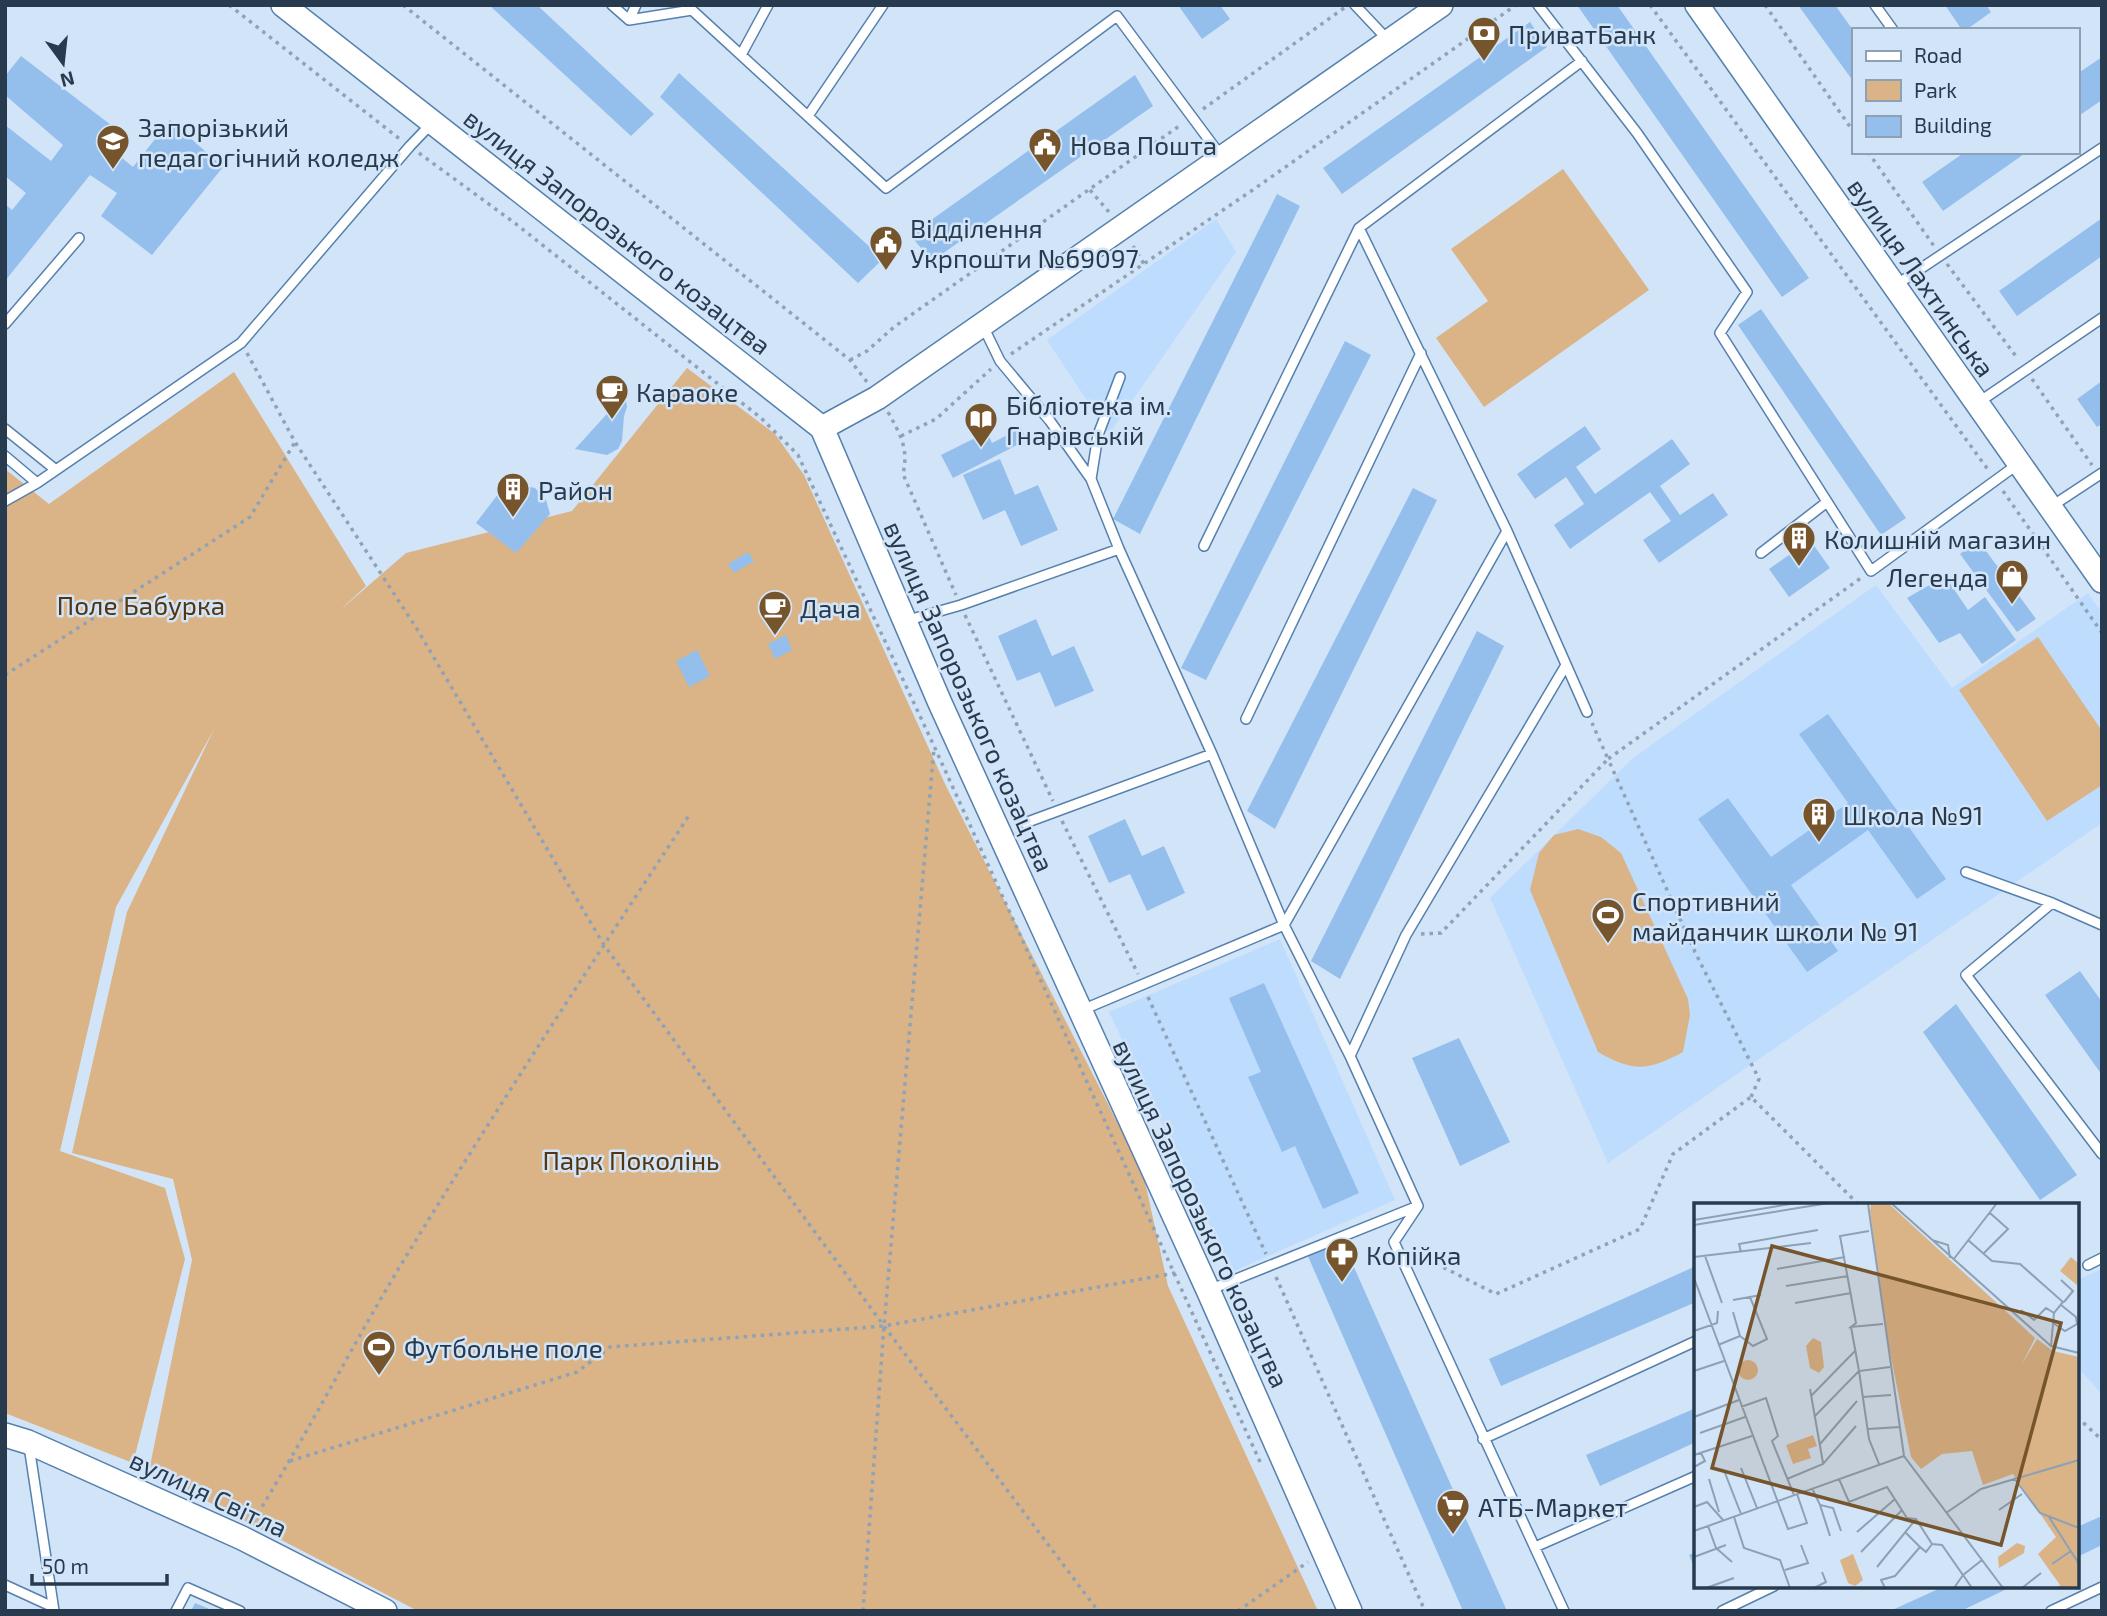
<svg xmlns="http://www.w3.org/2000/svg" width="2107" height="1616" viewBox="0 0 2107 1616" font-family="'Exo 2',sans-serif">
<rect width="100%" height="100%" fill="#d2e4f8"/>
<!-- built -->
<path fill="#bedcfd" d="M1216,219l20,33 -127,182 -62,-94z
M1876,585l76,103 136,-95 14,20v210l-494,340 -118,-265 143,-140z
M1280,939l115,261 -163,72 -123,-260z
M2102,1269v125l-25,-27v-87z"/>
<!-- green -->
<path fill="#dab386" d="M1563,169l86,121 -165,117 -48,-69 52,-37 -37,-52z
M687,368l88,66 29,41 142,311 197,387 25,113 150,325h-900l-269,-140 43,-211 -19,-81 -101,-26 55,-241 87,-183 -98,178 -56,244 105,37 20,71 -52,204 -128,-50v-944l44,35 185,-132 132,214 -28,26 68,-59 166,-42z
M2038,637l64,94v54l-55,36 -88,-131z
M1578,829l23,8 20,16 67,146 2,16 -7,37c-35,19 -50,20 -85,0l-68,-162 9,-37 15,-18z"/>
<!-- building -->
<path fill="#94bfed" d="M489,5h48l117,109 -23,22z
M1178,5h42l10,14 -28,20z
M1577,5h40l192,273 -27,19z
M1798,5h37l18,25v51z
M1945,5h41l5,7 -25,18h-4z
M1530,22l17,25 -205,147 -19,-26z
M21,56l99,76 -10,16 23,19 37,-47 53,47 -71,88 -51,-39 16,-23 -27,-18 -85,106v-77l7,6 14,-17 -21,-17v-51l46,36 12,-16 -58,-50v-19z
M2102,57v43l-25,17v-43z
M679,73l204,186 -25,24 -198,-186z
M1135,75l18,31 -221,155 -22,-26z
M1965,152h62l-84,59 -21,-29z
M1277,194l23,12 -160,328 -27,-15z
M2102,218v38l-85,60 -18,-25z
M1761,309l145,209 -25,17 -143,-210z
M1345,341l26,14 -165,325 -25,-12z
M2102,381v43l-5,3 -20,-28z
M625,394l2,13 -3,9 -2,25 -4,8 -11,6 -32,-6z
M1585,426l16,23 -25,18 19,27 77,-55 18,25 -30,22 20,29 33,-22 15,22 -69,48 -16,-23 28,-19 -21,-29 -80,57 -16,-24 30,-21 -18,-27 -31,22 -18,-25z
M1021,428l6,12 -74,38 -12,-23 46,-23 5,11z
M1000,459l15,36 23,-10 20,45 -37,16 -16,-36 -22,10 -20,-45z
M516,484l19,4 11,12 4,14 -34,39 -40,-30 29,-38z
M1413,488l24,12 -162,329 -28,-18z
M1810,540l20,28 -41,29 -20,-28z
M1978,540l58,79 -19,13 -57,-78z
M748,552l6,9 -20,12 -6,-9z
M1945,576l23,34 17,-13 31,43 -34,24 -22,-31 -21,10 -32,-45z
M1036,619l16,37 22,-10 20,45 -39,16 -15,-35 -23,9 -19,-45z
M1477,631l27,15 -164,333 -29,-18z
M786,635l6,15 -17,9 -7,-15z
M697,650l13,26 -21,11 -13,-26z
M1828,714l118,165 -29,20 -49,-69 -77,55 47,66 -31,21 -109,-153 30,-21 43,59 77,-54 -49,-69z
M1125,819l17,37 22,-10 21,47 -38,18 -17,-37 -21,9 -21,-47z
M2080,971l22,31v73l-57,-80z
M1264,983l95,210 -36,16 -28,-63 -13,6 -34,-75 13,-5 -32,-74z
M1956,1004l121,171 -37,25 -117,-168z
M1459,1038l51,104 -50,24 -48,-108z
M1341,1238l166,373h-44l-156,-357z
M1696,1266v36l-195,84 -12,-27z
M1696,1408v34l-96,44 -14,-31z
M2102,1516v29l-25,12v-30z
M1696,1552v19l-7,-16z
M1945,1586h68l-52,25h-71z
M195,1603l19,8h-23z"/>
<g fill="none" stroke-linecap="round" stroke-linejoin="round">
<defs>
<path id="service" d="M612,5l17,15 63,-10 194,178 231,-172 104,140
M1355,5l33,35
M1538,5l99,128 110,159 -27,41 151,238 147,-107
M1875,5l18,25
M629,20l7,-15
M741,55l27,-50
M808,116l75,-111
M1359,228l148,303 80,181
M1896,285l206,-137
M5,324l74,-86
M983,326l17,35 50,60 41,58 28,70 93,205 72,171 -202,85
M1979,402l123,-84
M5,429l51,41
M5,456l32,27
M1091,479l7,-44 22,-58
M5,501l32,-18 204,-140 169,-197 22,-23
M2052,506l50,-33
M1204,546l155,-318 223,-167
M1761,553l66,-51
M905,621l56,-16 158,-56
M1246,719l175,-366
M1025,823l187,-69
M1966,872l86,31
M2102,925l-50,-22 -86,72 136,179
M1350,1056l56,-121 160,-270
M1418,1206l-68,-150 -66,-131 223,-394
M2088,1265l14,-7
M1209,1290l209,-84 -24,36 170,369
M1483,1439l213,-98
M29,1446l25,165
M1535,1547l161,-71
M5,1585l48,22
M176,1611l12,-23 52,23
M1722,1611l52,-25
M2051,1611l51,-24"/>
<path id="tertiary" d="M283,5l539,423 118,275 268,587 142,321
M1697,5l405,576
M822,428l55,-30 564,-393
M5,1435l23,7 214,96 143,73"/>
</defs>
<!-- service casing -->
<use href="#service" stroke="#5680ad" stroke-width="12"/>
<!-- tertiary casing -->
<use href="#tertiary" stroke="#5680ad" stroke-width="26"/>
<!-- path -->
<path stroke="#90a2b6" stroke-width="3.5" stroke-dasharray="3.5 5" stroke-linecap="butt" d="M229,5l172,135
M403,5l447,355 17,22
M1650,5l339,466
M1765,5l88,126
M1203,109l141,-101
M1868,152l66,94
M419,153l97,71 245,194 37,37 136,291 327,718
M1090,190l19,22
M1133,246l11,18
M1947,264l71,95
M247,353l48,89 122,187 187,316 280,381 214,285
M1011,354l246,-167 259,-182
M850,360l17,-9 27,-24 288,-203
M2032,379l60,86
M888,412c12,22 21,36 15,62l53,121
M901,436l35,-17 55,-50
M2003,491l99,142
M965,615l88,186
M5,675l245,-158 45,-75
M1062,821l76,153
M1421,934l20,-1 167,-174 -16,-36
M1148,997l118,257
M1751,1097l8,-18 -64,-127 -87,-193 253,-181
M1413,1252l83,42 144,-65 33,-75 78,-57 108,108
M1276,1277l149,334
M2077,1417l25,23
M290,1461l287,-89 33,-25 274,-21 291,-53
M253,1521c51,-81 94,-166 143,-248 94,-155 194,-307 294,-459
M863,1611l21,-285 50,-578
M1238,1611l70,-49"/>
<!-- service -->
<use href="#service" stroke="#fff" stroke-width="9"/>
<!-- tertiary -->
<use href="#tertiary" stroke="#fff" stroke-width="23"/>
</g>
<!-- icons -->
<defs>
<symbol id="bank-pin" viewBox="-11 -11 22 30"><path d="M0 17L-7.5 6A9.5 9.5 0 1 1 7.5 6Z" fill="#76552c" stroke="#d2e4f8"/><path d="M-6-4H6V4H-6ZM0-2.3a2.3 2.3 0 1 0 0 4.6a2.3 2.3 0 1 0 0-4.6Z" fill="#fff"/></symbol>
<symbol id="university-pin" viewBox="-11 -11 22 30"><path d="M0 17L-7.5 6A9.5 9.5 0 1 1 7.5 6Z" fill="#76552c" stroke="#d2e4f8"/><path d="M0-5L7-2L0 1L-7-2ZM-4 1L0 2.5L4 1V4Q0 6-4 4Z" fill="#fff"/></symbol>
<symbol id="civic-pin" viewBox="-11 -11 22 30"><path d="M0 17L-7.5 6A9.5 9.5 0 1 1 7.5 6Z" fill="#76552c" stroke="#d2e4f8"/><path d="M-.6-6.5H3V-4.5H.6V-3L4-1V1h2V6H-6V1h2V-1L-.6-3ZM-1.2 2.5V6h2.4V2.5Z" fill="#fff"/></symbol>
<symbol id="cafe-pin" viewBox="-11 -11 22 30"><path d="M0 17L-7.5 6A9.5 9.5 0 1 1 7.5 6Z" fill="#76552c" stroke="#d2e4f8"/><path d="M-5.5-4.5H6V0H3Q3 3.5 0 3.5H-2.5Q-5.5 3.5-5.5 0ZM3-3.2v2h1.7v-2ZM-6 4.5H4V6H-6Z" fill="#fff"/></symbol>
<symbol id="library-pin" viewBox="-11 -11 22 30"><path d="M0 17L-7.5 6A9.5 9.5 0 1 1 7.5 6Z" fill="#76552c" stroke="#d2e4f8"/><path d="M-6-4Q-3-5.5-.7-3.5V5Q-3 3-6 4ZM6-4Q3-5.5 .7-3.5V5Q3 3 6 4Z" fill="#fff"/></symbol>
<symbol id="building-pin" viewBox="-11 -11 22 30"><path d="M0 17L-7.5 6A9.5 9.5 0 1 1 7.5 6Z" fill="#76552c" stroke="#d2e4f8"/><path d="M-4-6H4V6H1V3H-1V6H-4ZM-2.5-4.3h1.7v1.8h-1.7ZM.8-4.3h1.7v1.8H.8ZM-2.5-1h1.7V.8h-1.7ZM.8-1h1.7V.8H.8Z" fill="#fff"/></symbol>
<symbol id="shop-pin" viewBox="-11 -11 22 30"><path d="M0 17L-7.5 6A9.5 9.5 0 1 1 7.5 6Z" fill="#76552c" stroke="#d2e4f8"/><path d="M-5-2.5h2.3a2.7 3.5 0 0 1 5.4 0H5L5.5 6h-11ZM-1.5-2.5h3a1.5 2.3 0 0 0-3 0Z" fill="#fff"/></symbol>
<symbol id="stadium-pin" viewBox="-11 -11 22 30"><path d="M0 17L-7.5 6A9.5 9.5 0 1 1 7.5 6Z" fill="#76552c" stroke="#d2e4f8"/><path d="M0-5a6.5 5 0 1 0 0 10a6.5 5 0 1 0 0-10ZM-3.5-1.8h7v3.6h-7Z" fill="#fff"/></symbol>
<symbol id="pharmacy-pin" viewBox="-11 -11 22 30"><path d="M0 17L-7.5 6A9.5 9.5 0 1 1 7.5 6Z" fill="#76552c" stroke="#d2e4f8"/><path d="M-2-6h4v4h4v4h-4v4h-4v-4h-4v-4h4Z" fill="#fff"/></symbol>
<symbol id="supermarket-pin" viewBox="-11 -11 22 30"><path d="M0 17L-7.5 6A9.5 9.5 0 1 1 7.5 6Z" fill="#76552c" stroke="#d2e4f8"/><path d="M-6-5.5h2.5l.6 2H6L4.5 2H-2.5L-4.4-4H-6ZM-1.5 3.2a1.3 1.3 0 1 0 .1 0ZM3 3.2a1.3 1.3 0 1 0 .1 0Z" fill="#fff"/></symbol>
</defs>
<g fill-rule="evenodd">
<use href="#bank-pin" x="1465" y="14" width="38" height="52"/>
<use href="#university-pin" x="94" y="122" width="38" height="52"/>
<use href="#civic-pin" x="1026" y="125" width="38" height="52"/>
<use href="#civic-pin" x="867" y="223" width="38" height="52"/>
<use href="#cafe-pin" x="593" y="372" width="38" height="52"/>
<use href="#library-pin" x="962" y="400" width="38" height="52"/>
<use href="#building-pin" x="494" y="470" width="38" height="52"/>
<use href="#building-pin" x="1780" y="519" width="38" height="52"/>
<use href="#shop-pin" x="1993" y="557" width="38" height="52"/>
<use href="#cafe-pin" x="756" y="588" width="38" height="52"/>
<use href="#building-pin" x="1800" y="795" width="38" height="52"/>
<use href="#stadium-pin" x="1589" y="896" width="38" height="52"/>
<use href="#pharmacy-pin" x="1323" y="1235" width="38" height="52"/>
<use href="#stadium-pin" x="360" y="1328" width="38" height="52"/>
<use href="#supermarket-pin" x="1434" y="1487" width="38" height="52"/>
</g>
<g text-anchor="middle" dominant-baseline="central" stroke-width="5" stroke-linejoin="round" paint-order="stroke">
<!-- poi labels -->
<g font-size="26" fill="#283a4e" stroke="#d2e4f8" text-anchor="start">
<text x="1508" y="33">ПриватБанк</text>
<text x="138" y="126">Запорізький<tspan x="138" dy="30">педагогічний коледж</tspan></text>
<text x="1070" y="144">Нова Пошта</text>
<text x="910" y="227">Відділення<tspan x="910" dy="30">Укрпошти №69097</tspan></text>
<text x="636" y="391">Караоке</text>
<text x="1006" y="404">Бібліотека ім.<tspan x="1006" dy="30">Гнарівській</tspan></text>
<text x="538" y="489">Район</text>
<text x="1824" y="538">Колишній магазин</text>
<text x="1988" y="576" text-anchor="end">Легенда</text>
<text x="800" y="607">Дача</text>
<text x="1843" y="814">Школа №91</text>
<text x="1632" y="900">Спортивний<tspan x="1632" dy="30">майданчик школи № 91</tspan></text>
<text x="1366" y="1254">Копійка</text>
<text x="404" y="1347">Футбольне поле</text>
<text x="1478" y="1506">АТБ-Маркет</text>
</g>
<!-- street labels -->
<g font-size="26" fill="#283a4e" stroke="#d2e4f8">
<text transform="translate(618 231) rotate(38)">вулиця Запорозького козацтва</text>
<text transform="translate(1922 277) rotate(55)">вулиця Лахтинська</text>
<text transform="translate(970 696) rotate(66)">вулиця Запорозького козацтва</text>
<text transform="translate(1202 1213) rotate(65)">вулиця Запорозького козацтва</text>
<text transform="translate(209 1493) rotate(25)">вулиця Світла</text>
</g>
<!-- park labels -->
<g font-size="26" fill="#533610" stroke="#d2e4f8">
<text x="141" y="604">Поле Бабурка</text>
<text x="631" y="1159">Парк Поколінь</text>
</g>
</g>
<!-- overview -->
<g transform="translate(1694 1203)">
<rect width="385" height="385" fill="#d2e4f8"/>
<path d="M194,0l147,135 -13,26 15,-25 16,12 26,6v231h-22l3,-3 -22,-31 18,-17 -43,-63 -30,11 -11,-34 -30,3 -21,15 -10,-12 -23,-115 -18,-131 1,-8zM377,54l8,7 -2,21 -17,-14zM119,135l8,4 3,25 -5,6 -9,-5 -4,-22zM44 167a10 10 0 1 1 20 0a10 10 0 1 1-20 0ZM119,232l4,11 -9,3 3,9 -18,6 -7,-19zM323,340l8,3 -1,7 -25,15 -1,-11zM159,351l10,26 -8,6 -7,-3 -8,-23z" fill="#dab386"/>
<path fill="none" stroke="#8ea0b4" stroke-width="2" d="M197,0l160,143 28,7M174,1l36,252 99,132M0,17l102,-17M0,22l135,-22M175,28l-29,5 16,87 -5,4 32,-3M238,37l16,5 2,13M274,37l24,21 28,3 43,38 -9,11 -8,-5 -12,12 -13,-10M47,49l-2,-8 79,-14M290,50l24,-24 -18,-16M11,53l17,47M0,54l117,-14M259,57l44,-57M83,66l68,-12M0,75l94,251 19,-6 -10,-29M367,77l12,11 -9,11M92,83l62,-10M39,97l28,-5M101,100l56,-10M39,109l7,24 13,10 14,-7 -17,-42M359,120l12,8 12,-7 -1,-7 -15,-12M0,128l23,-8 1,-12M24,142l22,-9M357,143l3,-33M0,168l30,-10M116,186l13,74M117,193l44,-45M169,194l28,-2M47,204l25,-9 12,38 -6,5 22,54M0,214l45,-17M120,214l45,-46 -8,-44M174,226l32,-2M6,230l45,-16M126,241l37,-43M0,252l58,-19M185,261l-10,-25 -10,-68 31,-4M0,264l11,-6 -4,-8M47,265l16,40M31,270l16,41M320,275l26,35 39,15M15,276l10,33M93,276l36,-15 33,-38M145,276l10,23 38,-15 20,31 9,1 16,25 10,1 21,30 19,-15M118,285l8,17 13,3 8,23M126,302l10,31M0,304l13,-5 16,18M305,307l23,-16M252,310l35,-24 98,-29M40,314l10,31 36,12 10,28M355,314l30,47M14,323l8,22 16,14M0,328l210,-75M163,329l38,-33M211,329l15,15M167,349l41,-42M0,354l32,-12M358,361l19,-13M183,364l39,-48M91,367l23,-7 -7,-18M12,385l28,-10M120,385l12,-6 -4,-10M191,385l-4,-8 14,-4 25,-29 6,5 6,-8M260,385l9,-13 9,13M328,385l19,-15"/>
<path fill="#76552c" fill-opacity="0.15" stroke="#76552c" stroke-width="3.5" d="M78,43l289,77 -60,222 -289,-77z"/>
<rect width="385" height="385" fill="none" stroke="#283a4e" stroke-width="3.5"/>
</g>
<!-- border -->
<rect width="2107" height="1616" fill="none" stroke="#283a4e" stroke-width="14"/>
<!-- legend -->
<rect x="1852" y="28" width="228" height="126" fill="#d2e4f8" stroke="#8ea0b4" stroke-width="2"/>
<rect x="1866" y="51" width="35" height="10" fill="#ffffff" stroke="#8ea0b4" stroke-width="2"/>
<text x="1914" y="63" font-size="21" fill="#283a4e">Road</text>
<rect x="1866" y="80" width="35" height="21" fill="#dab386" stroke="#8ea0b4" stroke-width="2"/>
<text x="1914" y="98" font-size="21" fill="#283a4e">Park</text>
<rect x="1866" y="116" width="35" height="21" fill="#94bfed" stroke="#8ea0b4" stroke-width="2"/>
<text x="1914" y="133" font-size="21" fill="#283a4e">Building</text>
<!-- north arrow -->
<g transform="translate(63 63) rotate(165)" stroke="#d2e4f8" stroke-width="5" paint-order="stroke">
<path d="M0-5L12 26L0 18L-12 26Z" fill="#283a4e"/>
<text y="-10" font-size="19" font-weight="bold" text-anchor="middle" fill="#283a4e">N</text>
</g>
<!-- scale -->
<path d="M32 1574v10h135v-10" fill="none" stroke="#283a4e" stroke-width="3.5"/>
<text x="42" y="1574" font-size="21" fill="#283a4e" stroke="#d2e4f8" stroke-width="5" paint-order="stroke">50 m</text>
</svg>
